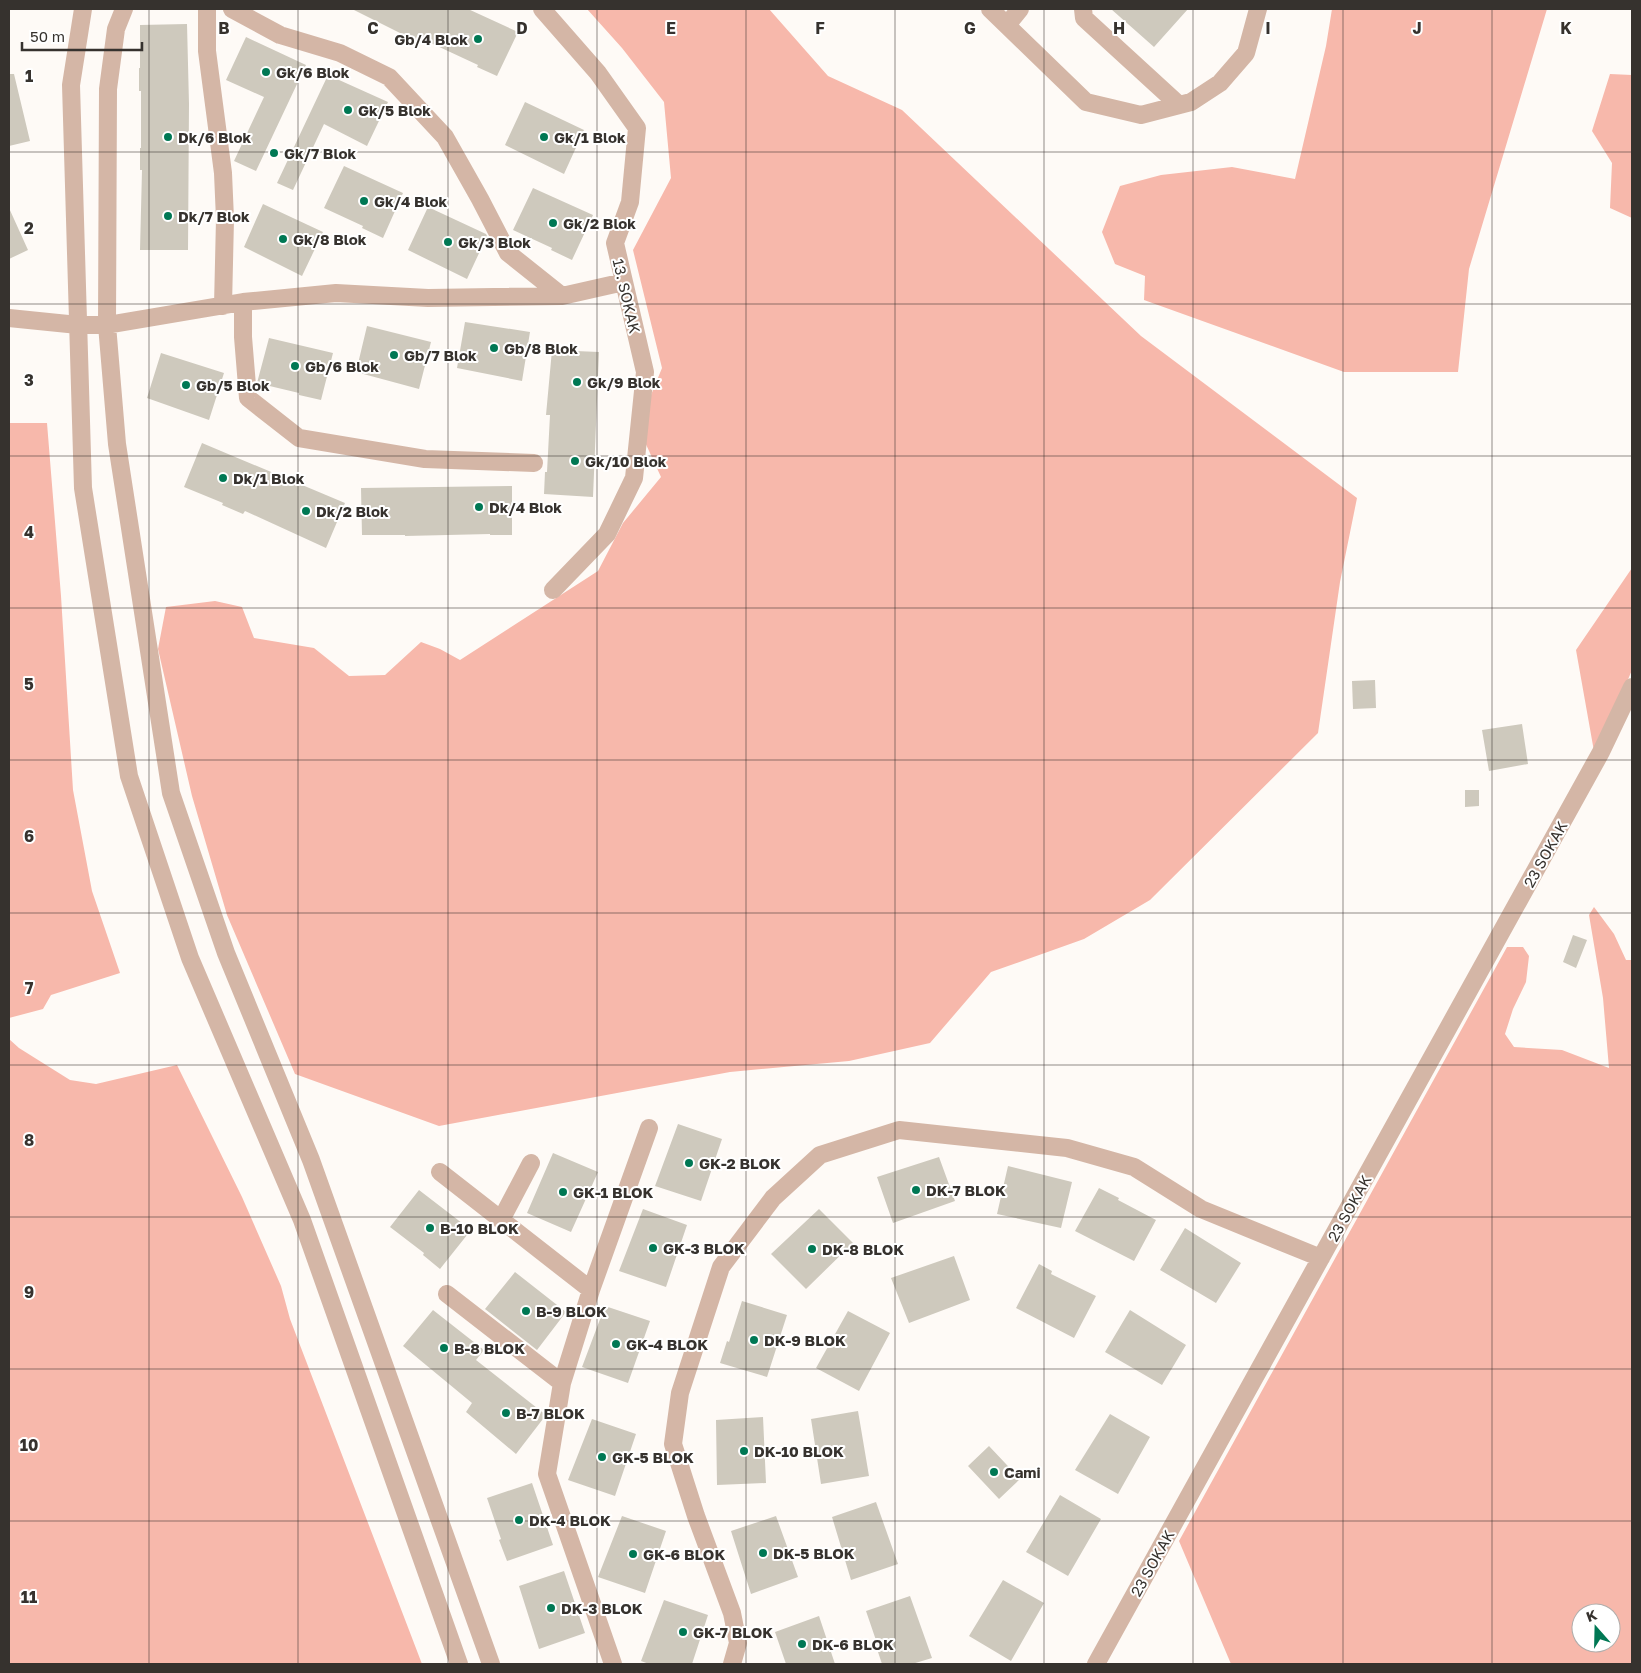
<svg xmlns="http://www.w3.org/2000/svg" width="1641" height="1673" viewBox="0 0 1641 1673" font-family="'Golos Text',sans-serif">
<rect width="100%" height="100%" fill="#fefaf6"/>
<!-- green -->
<path fill="#f7b8ab" fill-rule="evenodd" d="M587,9h182l59,67 74,34 239,226 216,162 -17,84 -22,151 -168,167 -66,39 -93,33 -61,71 -81,18 -119,11 -291,54 -144,-52 -68,-159 -35,-119 -34,-147 8,-42 49,-6 27,6 12,31 60,10 35,28 36,-1 36,-33 19,7 20,11 138,-89 25,-48 38,-46 -23,-50 24,-59 -29,-118 38,-72 -7,-76 -42,-54z
M1332,9h215l-78,260 -11,103h-114l-200,-72 1,-24 -30,-12 -13,-32 18,-46 41,-11 71,-8 63,12 31,-133z
M1610,74l22,1v143l-22,-10 2,-45 -20,-32z
M9,423h38l14,173 12,194 19,101 28,82 -69,22 -8,14 -34,9z
M1632,568v102l-37,87 -19,-107z
M1594,907l20,27 12,26h6v704h-401l-52,-123 328,-594h16l6,9 -3,26 -13,27 -8,25 9,13 48,3 47,18 -6,-70 -14,-83zM1581,1613h30v30h-30z
M9,1039l10,9 51,32 26,4 81,-19 65,132 39,89 9,33 132,345h-413z"/>
<!-- building -->
<path fill="#cec9bd" d="M352,9h116l50,23 -21,44 -20,-9 1,-2 -58,-27 -2,4z
M1111,9h77l-34,38z
M187,24l2,80 -1,146h-48l2,-80h-2v-22h1v-57h-2v-23h1v-43z
M246,37l60,28 -50,106 -22,-10 30,-64 -38,-17z
M9,74h5l16,67 -21,5z
M328,75l60,27 -21,44 -43,-22 -31,66 -16,-7z
M525,102l59,28 -20,44 -59,-29z
M344,166l59,27 -20,45 -21,-10 1,-2 -39,-18z
M533,188l60,27 -21,45 -21,-10 1,-2 -39,-18z
M263,204l60,28 -21,44 -58,-29z
M428,207l58,27 1,2 -20,43 -59,-29z
M9,208l19,42 -19,9z
M465,322l65,10 -8,49 -65,-13z
M367,326l64,16 -12,47 -63,-17z
M269,338l64,15 -12,47 -22,-5v-2l-42,-10z
M552,350l47,2 -6,145 -49,-3 1,-22h2l3,-57h-4z
M161,353l63,20 -15,47 -62,-22z
M202,443l143,60 -19,45 -81,-37 -2,3 -21,-9 1,-2 -39,-16z
M512,486v49h-22v-1l-85,2v-1h-43l-1,-47z
M1375,680l1,28 -23,1 -1,-28z
M1522,724l6,40 -39,7 -7,-41z
M1465,790h14v16l-14,1z
M1573,935l14,5 -11,28 -13,-6z
M678,1124l44,15 -21,62 -46,-15z
M553,1153l45,19 -27,60 -44,-19z
M939,1157l16,44 -62,22 -16,-46z
M1008,1166l64,16 -11,46 -64,-14z
M1099,1188l20,10 -1,2 38,20 -22,41 -59,-30z
M419,1190l52,40 -31,39 -17,-14 1,-2 -34,-26z
M643,1209l44,16 -21,62 -47,-16z
M819,1209l34,34 -47,46 -35,-35z
M1185,1228l56,35 -25,40 -56,-33z
M954,1256l16,44 -61,23 -18,-45z
M1039,1264l13,7 -1,3 45,22 -22,42 -58,-30z
M515,1272l51,40 -29,38 -52,-41z
M742,1301l45,14 -20,62 -47,-14 7,-22 2,1z
M605,1306l45,15 -22,62 -46,-16z
M433,1310l51,40 -8,10 70,55 -30,39 -50,-42 6,-9 -69,-57z
M1130,1310l56,35 -24,40 -57,-33z
M848,1311l42,22 -31,58 -43,-23z
M858,1411l11,65 -48,8 -10,-65z
M1110,1414l40,23 -32,57 -43,-24z
M763,1417l3,66 -49,2 -1,-65z
M592,1419l44,15 -21,62 -47,-16z
M989,1446l31,33 -21,20 -31,-33z
M532,1483l21,62 -46,16 -8,-21 2,-1 -14,-41z
M1060,1495l41,24 -33,57 -42,-24z
M876,1502l22,62 -47,16 -19,-63z
M622,1516l44,15 -21,62 -47,-16z
M776,1516l22,61 -47,17 -20,-63z
M564,1571l21,62 -46,16 -20,-63z
M1003,1580l41,23 -33,58 -42,-25z
M910,1596l22,62 -20,6h-30l-4,-12h2l-14,-41z
M664,1600l44,15 -16,49h-43l-8,-3z
M819,1616l16,48h-49l-11,-32z"/>
<g fill="none" stroke-linecap="round" stroke-linejoin="round">
<!-- minor -->
<path stroke="#d4b6a6" stroke-width="18" d="M83,9l-12,76 12,403 46,288 61,182 112,262 157,444
M124,9l-8,20 -8,60 -1,236 10,119 54,349 55,160 85,207 180,504
M207,9v42l16,122 2,46 -2,87
M542,9l56,64 39,55 -7,74 -15,41 30,129 -11,106 -27,56 -54,56
M990,9l96,93 55,13 50,-13 29,-19 26,-30 12,-44
M1083,9l1,9 95,87
M1007,25l13,-16
M562,296l62,-14
M243,302v35l5,61 51,40 126,21 109,4
M9,318l69,7h29l136,-23 93,-9 92,5 134,-2 -54,-43 -28,-54 -35,-62 -56,-60 -49,-24 -60,-18 -48,-26
M440,1172l151,118
M501,1220l30,-57
M447,1294l115,89
M613,1664l-66,-190 15,-91 29,-93 58,-162
M732,1664l6,-21 -6,-30 -36,-97 -23,-72 7,-51 41,-126 52,-69 47,-43 79,-25 168,18 67,19 67,42 120,49
M1096,1664l505,-912 31,-65"/>
</g>
<!-- grid -->
<path fill="none" stroke="#36322e" stroke-width="1" stroke-opacity="0.55" d="M149,9v1655M298,9v1655M448,9v1655M597,9v1655M746,9v1655M895,9v1655M1044,9v1655M1193,9v1655M1343,9v1655M1492,9v1655M9,152h1623M9,304h1623M9,456h1623M9,608h1623M9,760h1623M9,913h1623M9,1065h1623M9,1217h1623M9,1369h1623M9,1521h1623"/>
<!-- markers -->
<g fill="#007854" stroke="#fff" stroke-width="2">
<circle cx="478" cy="39" r="5"/>
<circle cx="266" cy="72" r="5"/>
<circle cx="348" cy="110" r="5"/>
<circle cx="168" cy="137" r="5"/>
<circle cx="544" cy="137" r="5"/>
<circle cx="274" cy="153" r="5"/>
<circle cx="364" cy="201" r="5"/>
<circle cx="168" cy="216" r="5"/>
<circle cx="553" cy="223" r="5"/>
<circle cx="283" cy="239" r="5"/>
<circle cx="448" cy="242" r="5"/>
<circle cx="494" cy="348" r="5"/>
<circle cx="394" cy="355" r="5"/>
<circle cx="295" cy="366" r="5"/>
<circle cx="577" cy="382" r="5"/>
<circle cx="186" cy="385" r="5"/>
<circle cx="575" cy="461" r="5"/>
<circle cx="223" cy="478" r="5"/>
<circle cx="479" cy="507" r="5"/>
<circle cx="306" cy="511" r="5"/>
<circle cx="689" cy="1163" r="5"/>
<circle cx="916" cy="1190" r="5"/>
<circle cx="563" cy="1192" r="5"/>
<circle cx="430" cy="1228" r="5"/>
<circle cx="653" cy="1248" r="5"/>
<circle cx="812" cy="1249" r="5"/>
<circle cx="526" cy="1311" r="5"/>
<circle cx="754" cy="1340" r="5"/>
<circle cx="616" cy="1344" r="5"/>
<circle cx="444" cy="1348" r="5"/>
<circle cx="506" cy="1413" r="5"/>
<circle cx="744" cy="1451" r="5"/>
<circle cx="602" cy="1457" r="5"/>
<circle cx="994" cy="1472" r="5"/>
<circle cx="519" cy="1520" r="5"/>
<circle cx="763" cy="1553" r="5"/>
<circle cx="633" cy="1554" r="5"/>
<circle cx="551" cy="1608" r="5"/>
<circle cx="683" cy="1632" r="5"/>
<circle cx="802" cy="1644" r="5"/>
</g>
<g text-anchor="middle" dominant-baseline="central" stroke-width="4" stroke-linejoin="round" paint-order="stroke">
<!-- poi labels -->
<g font-size="15" font-weight="bold" fill="#36322e" stroke="#fff" text-anchor="start">
<text x="468" y="39" text-anchor="end">Gb/4 Blok</text>
<text x="276" y="72">Gk/6 Blok</text>
<text x="358" y="110">Gk/5 Blok</text>
<text x="178" y="137">Dk/6 Blok</text>
<text x="554" y="137">Gk/1 Blok</text>
<text x="284" y="153">Gk/7 Blok</text>
<text x="374" y="201">Gk/4 Blok</text>
<text x="178" y="216">Dk/7 Blok</text>
<text x="563" y="223">Gk/2 Blok</text>
<text x="293" y="239">Gk/8 Blok</text>
<text x="458" y="242">Gk/3 Blok</text>
<text x="504" y="348">Gb/8 Blok</text>
<text x="404" y="355">Gb/7 Blok</text>
<text x="305" y="366">Gb/6 Blok</text>
<text x="587" y="382">Gk/9 Blok</text>
<text x="196" y="385">Gb/5 Blok</text>
<text x="585" y="461">Gk/10 Blok</text>
<text x="233" y="478">Dk/1 Blok</text>
<text x="489" y="507">Dk/4 Blok</text>
<text x="316" y="511">Dk/2 Blok</text>
<text x="699" y="1163">GK-2 BLOK</text>
<text x="926" y="1190">DK-7 BLOK</text>
<text x="573" y="1192">GK-1 BLOK</text>
<text x="440" y="1228">B-10 BLOK</text>
<text x="663" y="1248">GK-3 BLOK</text>
<text x="822" y="1249">DK-8 BLOK</text>
<text x="536" y="1311">B-9 BLOK</text>
<text x="764" y="1340">DK-9 BLOK</text>
<text x="626" y="1344">GK-4 BLOK</text>
<text x="454" y="1348">B-8 BLOK</text>
<text x="516" y="1413">B-7 BLOK</text>
<text x="754" y="1451">DK-10 BLOK</text>
<text x="612" y="1457">GK-5 BLOK</text>
<text x="1004" y="1472">Cami</text>
<text x="529" y="1520">DK-4 BLOK</text>
<text x="773" y="1553">DK-5 BLOK</text>
<text x="643" y="1554">GK-6 BLOK</text>
<text x="561" y="1608">DK-3 BLOK</text>
<text x="693" y="1632">GK-7 BLOK</text>
<text x="812" y="1644">DK-6 BLOK</text>
</g>
<!-- street labels -->
<g font-size="15" fill="#36322e" stroke="#fff">
<text transform="translate(627 296) rotate(77)">13. SOKAK</text>
<text transform="translate(1545 854) rotate(-61)">23 SOKAK</text>
<text transform="translate(1349 1208) rotate(-61)">23 SOKAK</text>
<text transform="translate(1152 1563) rotate(-61)">23 SOKAK</text>
</g>
</g>
<g font-size="16" text-anchor="middle" font-weight="bold" fill="#36322e" stroke="#fff" stroke-width="4" stroke-linejoin="round" paint-order="stroke">
<text x="224" y="34">B</text>
<text x="373" y="34">C</text>
<text x="522" y="34">D</text>
<text x="671" y="34">E</text>
<text x="820" y="34">F</text>
<text x="970" y="34">G</text>
<text x="1119" y="34">H</text>
<text x="1268" y="34">I</text>
<text x="1417" y="34">J</text>
<text x="1566" y="34">K</text>
<text x="29" y="82">1</text>
<text x="29" y="234">2</text>
<text x="29" y="386">3</text>
<text x="29" y="538">4</text>
<text x="29" y="690">5</text>
<text x="29" y="842">6</text>
<text x="29" y="994">7</text>
<text x="29" y="1146">8</text>
<text x="29" y="1298">9</text>
<text x="29" y="1451">10</text>
<text x="29" y="1603">11</text>
</g>
<!-- border -->
<rect width="1641" height="1673" fill="none" stroke="#36322e" stroke-width="20"/>
<!-- north arrow -->
<g transform="translate(1596 1628) rotate(340)"><circle r="24" fill="#ffffff" stroke="#afadab"/>
<path d="M0-4L9 19L0 12L-9 19Z" fill="#007854"/>
<text y="-8" font-size="14" font-weight="bold" text-anchor="middle" fill="#36322e">K</text>
</g>
<!-- scale -->
<path d="M22 42v8h120v-8" fill="none" stroke="#36322e" stroke-width="2.5"/>
<text x="30" y="42" font-size="15" fill="#36322e" stroke="#ffffff" stroke-width="4" paint-order="stroke">50 m</text>
</svg>
